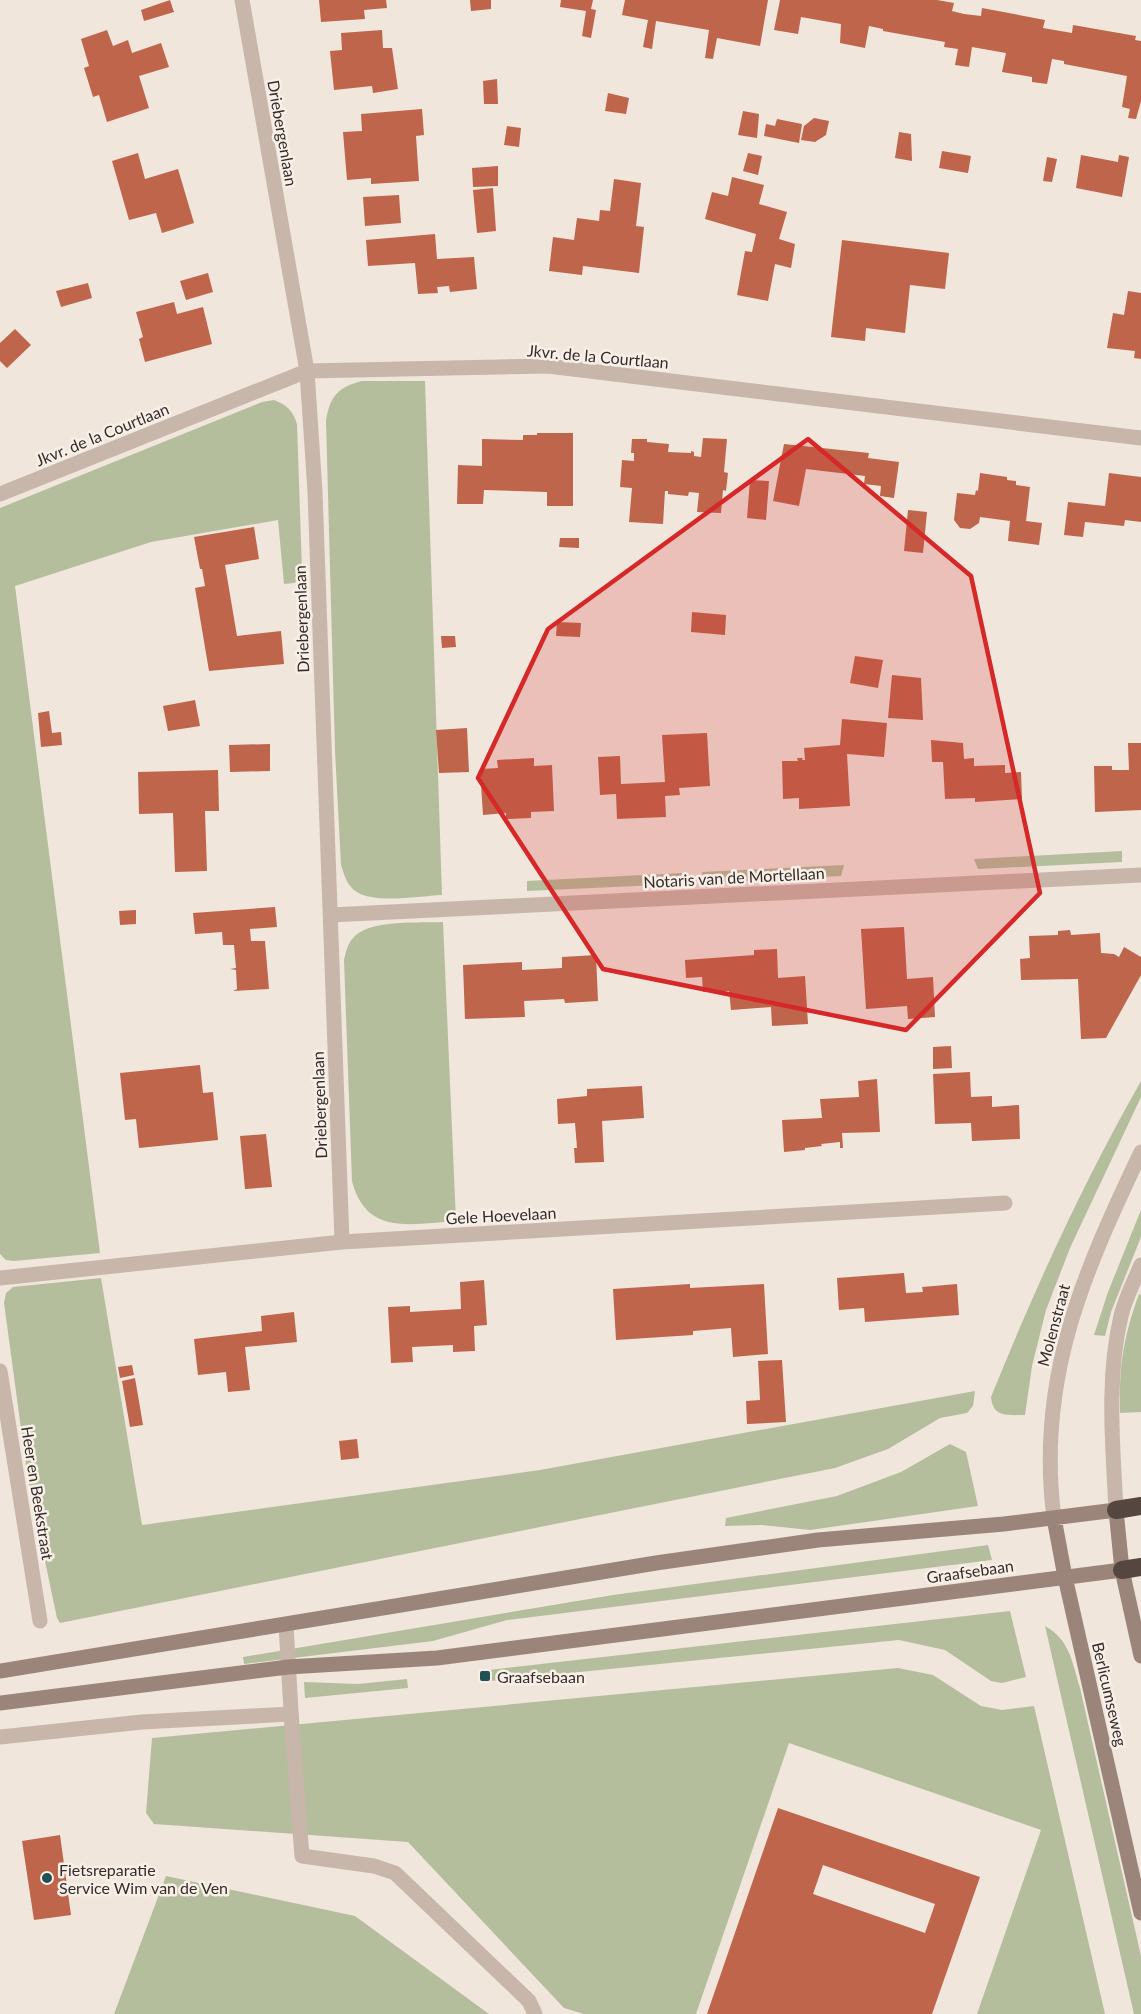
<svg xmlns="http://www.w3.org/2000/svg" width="1141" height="2014" viewBox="0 0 1141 2014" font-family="Lato,sans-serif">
<rect width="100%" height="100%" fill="#f0e6dc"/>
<!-- green -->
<path fill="#b4be9d" d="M362,381h63l17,514c-23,1 -70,10 -88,-5 -8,-7 -10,-16 -13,-25l-6,-114 -9,-330c4,-25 12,-34 36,-40z
M274,400c13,5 19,11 23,24l5,147 -3,9 -5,3 -10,1 -6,-64 -127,22 -136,44 85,667 -86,8 -8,-1 -6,-6v-746l262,-106z
M1122,851v11l-144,7 -4,-10z
M844,865l-3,11 -137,7 -2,-11z
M682,873l-3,11 -152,7v-10z
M443,922l13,299c-45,3 -90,15 -104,-40l-8,-221c2,-9 4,-18 12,-25 17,-15 64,-12 87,-13z
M1141,1081v16l-71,151 -24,62 -14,56 -7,49c-17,0 -32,3 -34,-18 44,-109 92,-214 150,-316z
M1141,1210v27l-30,75 -6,24 -11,-1 14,-43z
M101,1278l41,247 398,-55 435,-79 -2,15 -6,7 -27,5 -52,31 -53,19 -775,155 -3,-5 -29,-138 -24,-177 2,-10 7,-6z
M1139,1294l2,1v117l-21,1c-1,-46 3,-75 19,-119z
M950,1444l16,8 12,54 -168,24 -49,-5 -36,1 1,-8 111,-22 64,-24z
M988,1545l4,15 -485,60 -74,21 -189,23 -1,-7 370,-62z
M1010,1611l16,66 -24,6 -11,-2 -46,-31 -46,-10 -409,41 -1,-11z
M1045,1626c25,14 27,36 35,62l61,268v58h-7z
M898,1668l35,7 48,31 21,4 32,-4 71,308h-128l64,-184 -252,-87 -93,271h-112l-20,-6 -156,-166 -254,-18 -8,-11 6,-75z
M407,1679l1,9 -103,10 -1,-16 54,2z
M166,1876l189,40 134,98h-375z"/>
<!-- building -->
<path fill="#be654c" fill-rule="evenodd" d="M170,0l4,12 -30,9 -3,-11z
M319,0h67l1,8 -23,2 1,9 -44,3z
M470,0h21v9l-20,2z
M561,0h32l-2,9 5,1 -5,28 -9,-2 4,-25 -26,-4z
M625,0h143l-8,46 -43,-8 -4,21 -8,-1 4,-28 -53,-9 -4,28 -9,-2 5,-27 -26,-5z
M780,0h157l17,3 -2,8 12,3 17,2 1,-8 63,12 -2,8 29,5 1,-8 63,11 -1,4 6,1v60l-5,18 -8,-1 2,-9 -8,-2 5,-31 -63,-12v-3l-12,-2 -5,25 -15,-2v-5l-30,-5 4,-19 -34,-6 -3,20 -14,-2 3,-16 -14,-2 1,-5 -62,-11v-2l-14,-3 -4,22 -25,-5 1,-19 -40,-7 -3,17 -24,-4z
M107,30l6,16 15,-6 4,13 29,-10 8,24 -30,9 10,32 -42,14 -8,-27 -6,2 -9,-29 5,-2 -8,-27z
M382,30l1,18h9l6,41 -25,4 -1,-7 -38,4 -4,-39 12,-1 -1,-17z
M497,79l1,25h-14l-1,-23z
M608,93l21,5 -3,16 -21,-3z
M422,109l2,26 -8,1 3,45 -48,3v-6l-24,2 -4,-48 19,-1 -1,-17z
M743,111l16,3 -2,24 -19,-3z
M814,118l15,3 -3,14 -11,7 -14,-2 3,-14z
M777,119l25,5 -3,19 -35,-7 2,-12 9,2z
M507,126l14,2 -2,19 -15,-2z
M899,132l12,2 1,27 -17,-3z
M942,151l29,5 -3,17 -29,-5z
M138,153l7,26 33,-10 16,54 -32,10 -6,-20 -27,7 -17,-59z
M748,153l14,3 -4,19 -15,-4z
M1081,155l37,7 1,-7 10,2 -7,40 -46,-9z
M1047,157l10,2 -5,23 -9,-1z
M498,166v20l-25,1 -1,-19z
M732,177l32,8 -5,19 28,8 -8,27 16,5 -4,24 -16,-4 -7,37 -31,-6 8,-44 7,1 4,-18 -51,-15 7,-27 16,4z
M614,179l27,4 -5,43 8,1 -5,46 -56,-7 -1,9 -33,-4 4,-34 21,3 3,-22 22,3 1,-11 10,1z
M493,188l3,43 -19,2 -4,-43z
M399,195l2,28 -36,3 -2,-29z
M435,234l2,25 37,-2 3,32 -27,3 -1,-6 -12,1 1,6 -20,1 -3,-31 -47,3 -2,-26z
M842,240l107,13 -4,36 -35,-4 -5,48 -39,-5 -1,13 -34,-4z
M208,273l5,19 -27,8 -6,-19z
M88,283l4,15 -31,9 -5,-16z
M1128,291l13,2v66l-7,-1 1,-7 -28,-3 6,-35 11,2z
M174,302l3,12 26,-7 9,37 -67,18 -6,-23 4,-2 -7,-25z
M15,329l16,16 -24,23 -7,-7v-18z
M537,433h36v73h-26v-14l-63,-2 -1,14h-26l1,-39 24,1v-27l41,1v-5h14z
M703,438l24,1 -3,33 4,1 -2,18 -3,-1 -2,23 -24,-1 2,-19 -10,-1 -1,4 -20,-2v-3h-3l-2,33 -34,-2 3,-34 -12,-1 2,-27 12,1v-8h-3l1,-14h15v3l22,2 -1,8 23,1v-2l3,1v4l7,1z
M784,444l85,9 -1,5 31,4 -5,36 -14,-2 1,-10 -17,-2 1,-8 -59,-7 -7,37 -26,-5z
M980,473l27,4v3l9,1v4l14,2 -4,34 16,2 -3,22 -31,-4 2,-20 -30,-4 -1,6 -9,6 -10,-1 -6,-8 3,-27 18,2 1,-5 2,1z
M1109,473l32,4v45l-16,-2 -1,6 -39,-4 -2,15 -19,-2 4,-33 37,4z
M750,480l19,1 -3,39 -19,-2z
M908,510l19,2 -4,41 -19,-2z
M254,527l5,32 -34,6 12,71 44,-5 3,33 -75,7 -14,-83 10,-2 -3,-17h-2l-6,-32z
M560,538h19v10l-20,-1z
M692,612l34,3 -1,20 -34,-3z
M557,622l24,1 -1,14 -24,-1z
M441,636h14l1,11 -14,1z
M855,656l28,4 -5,28 -28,-5z
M892,675l29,3 2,42 -35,-2z
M195,700l5,26 -32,5 -5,-25z
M49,711l3,22 9,-1 1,13 -21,2 -3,-34z
M842,719l45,4 -3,34 -37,-3 3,52 -51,3v-11l-16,1 -1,-38h16l-1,-3h6l-1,2h3l-1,-12 36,-3z
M467,728l2,44 -30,1 -3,-43z
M707,733l3,53 -31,2 1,7 -15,1 1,21 -49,2 -1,-25 -16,1 -2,-38 22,-1 1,28 44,-2 -3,-47z
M931,740l32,3 1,16 10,-1v8l31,-1v8l16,-1 1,27 -47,3v-4l-30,1 -2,-37h-11z
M1128,743h13v67l-46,2 -1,-46h18v4h17z
M270,744v27l-40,1 -1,-27z
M534,758v8l18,-1 2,46 -23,1v6l-25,1v-6l-23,2 -3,-46 18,-1 -1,-8z
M218,770l1,41h-14l2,60 -32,1 -2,-59 -34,1 -1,-42z
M275,907l2,20 -27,2 1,12h14l4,48 -36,2 4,-2 -1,-19 -6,-1 6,-1 -2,-23h-11l-1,-13 -27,2 -2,-21z
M136,910v14l-16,1 -1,-14z
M904,927l3,52 26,-2 2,40 -27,2 -1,-13 -41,3 -5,-80z
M1070,930l1,5 29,-2 1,20 13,1 5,3 5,-10 17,10v18l-35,63 -25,1 -3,-60 -57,1 -1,-21 10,-1 -1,-22 29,-1v-4z
M777,949l1,29 27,-2 3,48 -36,2 -1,-19 -40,3 -2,-19 -26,1 -1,-15 -16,1 -1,-18 69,-5v-5z
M596,955l2,46 -33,2 -1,-4 -40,2 1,16 -60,2 -2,-54 59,-3v8l40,-2v-11z
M951,1046l1,22 -19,1v-22z
M200,1065l3,28 10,-1 5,48 -79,8 -3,-29 -11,1 -5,-47z
M970,1072l1,25 21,-1v11l27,-2 1,34 -48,2 -1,-18 -36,1 -2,-50z
M877,1079l3,53 -38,1 1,15h-3v-6l-19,2 1,2 -17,2v2l-21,2 -2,-32 40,-2 -2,-19 39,-2 -1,-16z
M642,1086l2,32 -42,3 2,41 -29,1 -1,-15h3l-2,-25 -17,1 -1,-25 30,-3v-7z
M266,1134l6,53 -27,2 -5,-53z
M904,1273l2,20 17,-1 -1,-5 35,-3 2,31 -94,7 -1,-14 -25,2 -2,-32z
M484,1280l3,45 -13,1 1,25 -22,1v-7l-41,2 1,15 -22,1 -3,-56 22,-1v6l51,-3 -1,-27z
M690,1284v4l74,-4 4,70 -35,3 -2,-29 -38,3v4l-77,5 -3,-51z
M294,1312l3,30 -52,5 5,43 -22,2 -2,-20 -28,3 -4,-36 68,-8 -1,-15z
M782,1360l4,62 -39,2 -1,-23 14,-1 -2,-39z
M132,1365l2,10 -14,3 -2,-11z
M135,1378l8,47 -13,2 -8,-46z
M357,1439l2,19 -18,2 -2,-19z
M778,1808l202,69 -48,137h-225zM823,1865l112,39 -10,29 -112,-39z
M60,1835l11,80 -37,5 -12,-79z"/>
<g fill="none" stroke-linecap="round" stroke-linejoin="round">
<!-- service -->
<path stroke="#c7b6a9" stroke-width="15" d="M286,1625l6,103 10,128 72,10 21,7 134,128 6,13"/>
<!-- minor -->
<path stroke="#c7b6a9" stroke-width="15" d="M242,0l65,371 8,121 27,750
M0,494l307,-123 241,-5 593,72
M330,915l811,-40
M0,1278l342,-36 663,-39
M0,1371l40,250
M0,1737l142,-15 149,-8"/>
<!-- tertiary -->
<path stroke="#c7b6a9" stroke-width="15" d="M1116,1510c-3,-64 -10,-130 5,-194 4,-17 13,-35 20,-51
M1054,1518c-18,-138 29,-244 87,-366"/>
<!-- secondary -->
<path stroke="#9b857a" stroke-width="15" d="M1054,1518l11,59 76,336
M0,1671l656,-108 162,-23 186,-16 112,-14 6,60 19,86
M0,1703l288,-36 149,-9 685,-88"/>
<!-- motorway -->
<path stroke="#554640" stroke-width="18" d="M1116,1510l25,-4
M1122,1570l19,-3"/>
</g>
<!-- marked area -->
<path fill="#d62828" fill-opacity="0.2" stroke="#d62828" stroke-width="4.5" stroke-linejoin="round" d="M808,439l163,137 69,317 -134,137 -303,-61 -125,-191 70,-149z"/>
<!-- markers -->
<g fill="#205253" stroke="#f8f0e8" stroke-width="2">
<rect x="479" y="1670" width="12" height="12" rx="3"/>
<circle cx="47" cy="1878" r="6"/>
</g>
<g text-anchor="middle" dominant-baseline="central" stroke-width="5" stroke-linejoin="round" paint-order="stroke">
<!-- street labels -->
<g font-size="16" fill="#352c28" stroke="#f8f0e8">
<text transform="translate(283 133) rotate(80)">Driebergenlaan</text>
<text transform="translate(598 356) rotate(5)">Jkvr. de la Courtlaan</text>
<text transform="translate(102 434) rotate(-22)">Jkvr. de la Courtlaan</text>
<text transform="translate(301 619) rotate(-92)">Driebergenlaan</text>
<text transform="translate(734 877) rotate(-3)">Notaris van de Mortellaan</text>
<text transform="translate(319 1105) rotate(-92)">Driebergenlaan</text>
<text transform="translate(501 1215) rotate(-3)">Gele Hoevelaan</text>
<text transform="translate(1053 1325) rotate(-75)">Molenstraat</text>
<text transform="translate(38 1493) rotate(81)">Heer en Beekstraat</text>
<text transform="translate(970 1571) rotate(-8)">Graafsebaan</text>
<text transform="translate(1110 1694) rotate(77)">Berlicumseweg</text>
</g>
<!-- poi labels -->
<g font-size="16" fill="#352c28" stroke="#f8f0e8" text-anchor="start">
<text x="497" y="1676">Graafsebaan</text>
<text x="59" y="1869">Fietsreparatie<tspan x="59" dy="18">Service Wim van de Ven</tspan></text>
</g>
</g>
</svg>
